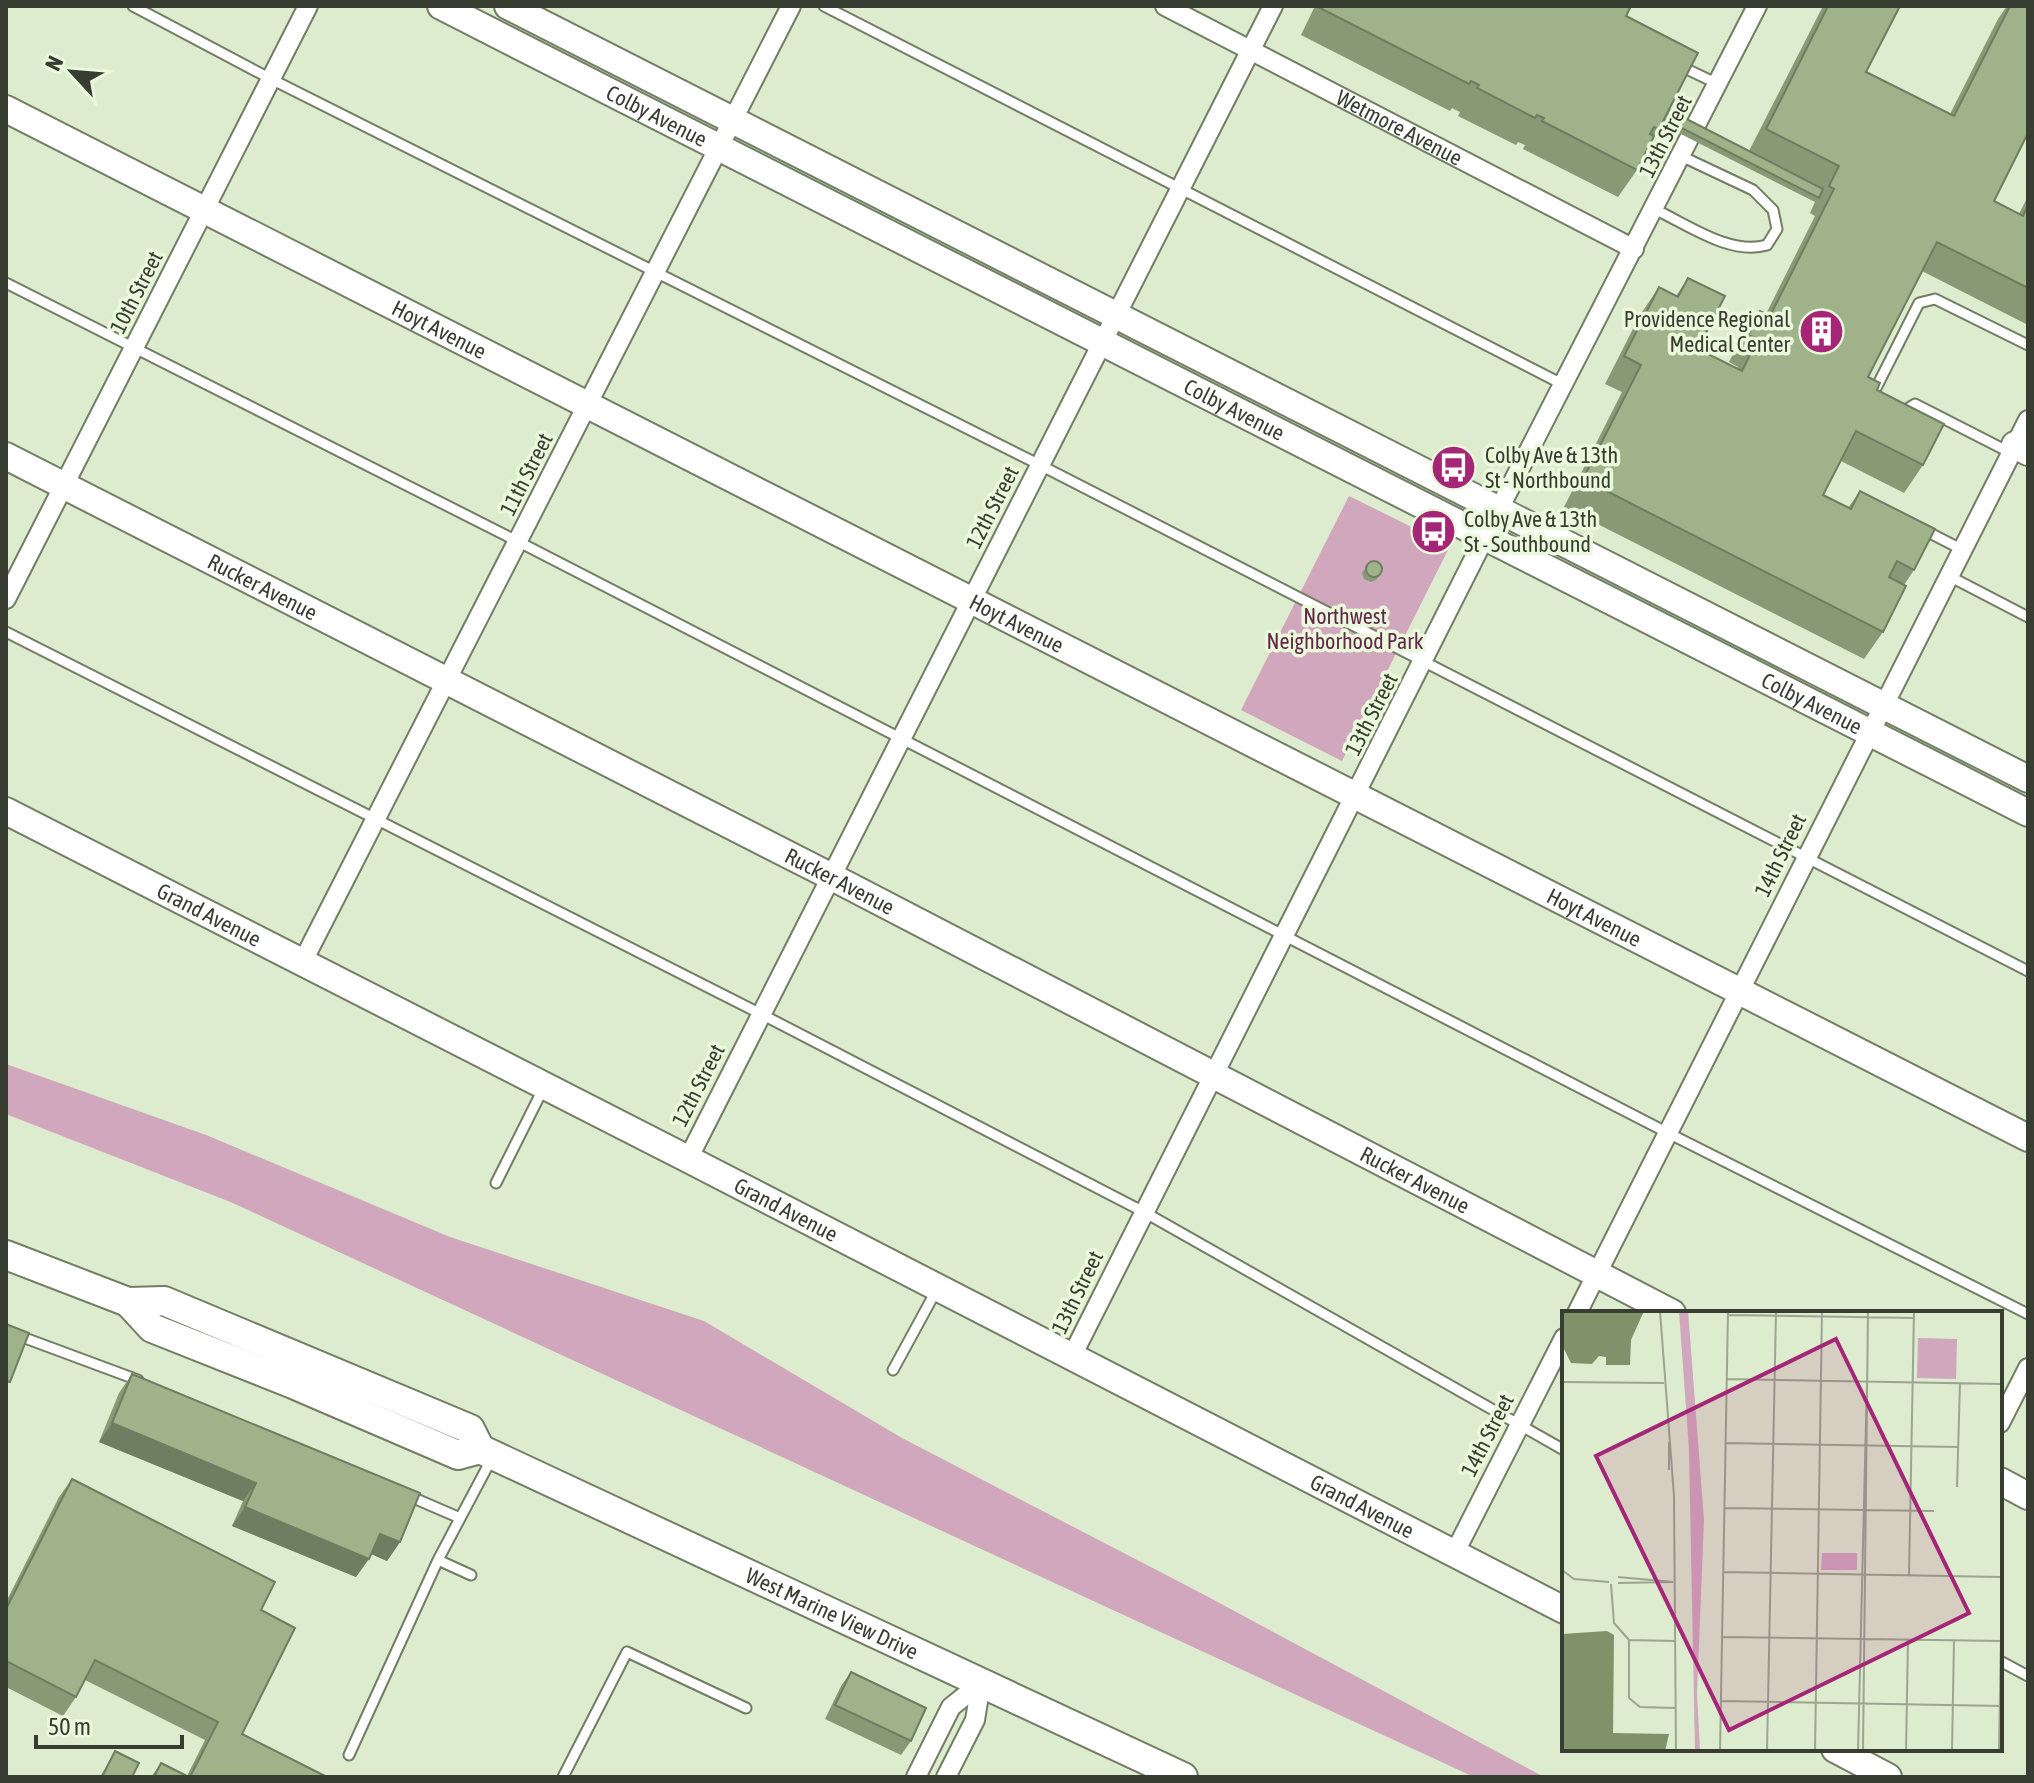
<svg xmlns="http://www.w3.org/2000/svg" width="2034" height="1783" viewBox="0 0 2034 1783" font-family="'Asap Condensed',sans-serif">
<rect width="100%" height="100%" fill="#ddebce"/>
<!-- green -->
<path fill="#d0a7bc" d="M1349,496l101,50 -108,215 -101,-51z
M6,1064l200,71 244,102 254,84 198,117 295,153 347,186h-70l-1241,-574 -227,-89z"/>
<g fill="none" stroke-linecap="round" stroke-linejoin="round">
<defs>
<path id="lane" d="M133,6l138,73 769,386 988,506
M824,6l740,379
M1678,65l40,19
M1654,209c33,15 76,47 113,36l10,-16 -4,-19 -20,-20 -72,-34
M6,283l513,259 1149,591 360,181
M1874,392l45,-89 16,-4 93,46
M1902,412l13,-8 96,49
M1922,529l39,20
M1949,576l79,41
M6,632l755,382 383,198 420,238
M496,1183l47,-94
M6,1331l132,49
M893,1370l43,-79
M409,1496l51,22
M438,1560l33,15
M2000,1661l28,15
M349,1755l89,-195 54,-102
M563,1777l64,-125 119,56"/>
<g id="street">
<path id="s1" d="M1165,6l469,243"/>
<path d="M6,599l302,-593"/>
<path d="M302,963l489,-957"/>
<path d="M688,1159l585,-1153"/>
<path d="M1577,1313l451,-893"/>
<path d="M1071,1358l428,-849 258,-503"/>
<path d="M2000,1423l28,-55"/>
<path d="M1454,1554l110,-216"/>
<path d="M916,1777l35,-70 30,-24"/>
<path d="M946,1777l29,-57 6,-37"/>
</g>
<g id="secondary">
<path id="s2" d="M441,6l1587,807"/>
<path d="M508,6l1520,773"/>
<path id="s3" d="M6,109l2022,1029"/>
<path d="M2015,445l13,7"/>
<path id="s4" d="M6,456l826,421 840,436"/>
<path id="s5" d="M6,811l682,348 876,451"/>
<path d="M2000,1481l28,15"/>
<path d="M1835,1749l53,28"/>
</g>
<g id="primary">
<path d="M6,1255l122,47 36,-1 306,128 10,20"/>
<path id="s6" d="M128,1302l24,26 141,56 165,71 22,-6 703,328"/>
</g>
</defs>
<!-- lane casing -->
<use href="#lane" stroke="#717e64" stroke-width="13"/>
<!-- street casing -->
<use href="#street" stroke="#717e64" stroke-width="22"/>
<!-- secondary casing -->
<use href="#secondary" stroke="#717e64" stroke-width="30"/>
<!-- primary casing -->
<use href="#primary" stroke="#717e64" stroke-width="32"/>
<!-- lane -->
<use href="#lane" stroke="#fff" stroke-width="9"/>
<!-- street -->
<use href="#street" stroke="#fff" stroke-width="18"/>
<!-- secondary -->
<use href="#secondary" stroke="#fff" stroke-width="26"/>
<!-- primary -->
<use href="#primary" stroke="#fff" stroke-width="28"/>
</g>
<!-- wall -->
<path fill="#899976" d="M1315,6h316l-5,10 43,94 80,41 74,-145h77l-34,66 84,42 48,-95 9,-13h21l-34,195 25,13 9,-18v129l-106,-54 -54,106 55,88 -19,28 -63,-32 -18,34 25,13 12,-17 54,79 -10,15 -21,47 -19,27 -300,-152 58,-115 -17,-8 35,-69 19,-28 17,9 12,-18 10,71 39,20 1,-2 -9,-5 12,-24 19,-27 6,3 49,-98 -5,-3 5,-11 -154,-78 -7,12 -17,34 -19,27 -95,-48 2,-4 -7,-3 -2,3 -58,-29 2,-4 -8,-4 -2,3 -149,-76z
M1369,563l11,12 -4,5 -5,2 -7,-3 -2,-6z
M132,1374l268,168 -13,19 -16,-7 -15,23 -124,-51 11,-25 -144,-59 20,-49z
M72,1479l189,131 -19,124 85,43h-176l10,-14 26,13 18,-36 -120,-60 -9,17 -13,19 -57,-29v-85l53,-105z
M851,1672l60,69 -10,14 -76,-36 16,-33z
M115,1751l17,26h-32z"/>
<!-- shaded-wall -->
<path fill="#6f7d60" d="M112,1423l144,60 -13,18 -144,-59z
M245,1507l124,52 -13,18 -124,-51z
M380,1534l20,8 -13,19 -20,-9z"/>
<!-- building -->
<path fill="#9fb289" stroke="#6f7d60" stroke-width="2" d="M1321,6h310l-5,10 72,37 -39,76 -5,-2 -4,7 4,2 -17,34 -95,-49 2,-3 -7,-3 -2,3 -58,-30 2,-3 -8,-4 -2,3 -149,-76z
M1828,6h72l-34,66 88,44 56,-110h18v127l-34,68 29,15 5,-10v82l-91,-46 -69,135 12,6 -3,7 67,34 -21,41 -67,-34 -33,64 28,14 9,-18 75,38 -21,41 -17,-9 -8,16 17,9 -23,46 -300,-153 58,-114 -17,-9 35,-69 19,10 10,-19 37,18 -27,53 44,22 16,-32 -10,-4 12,-24 10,5 64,-127 -5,-3 10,-20 -73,-37z
M1669,110l154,79 -4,9 -155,-79z
M1366 569a8 8 0 1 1 16 0a8 8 0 1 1-16 0Z
M6,1324l23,9 -19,49 -4,-1z
M132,1374l288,119 -20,49 -20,-8 -11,25 -124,-52 11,-24 -144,-60z
M72,1479l203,103 -14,28 34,18 -53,106 85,43h-137l28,-55 -123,-62 -19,37 -70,-36v-52z
M851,1672l75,36 -15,33 -76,-36z
M115,1751l24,12 -7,14h-30z
M161,1763l28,14h-35z"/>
<!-- icons -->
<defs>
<symbol id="building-disc" viewBox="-11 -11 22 22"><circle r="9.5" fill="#a52677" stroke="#eaf8db"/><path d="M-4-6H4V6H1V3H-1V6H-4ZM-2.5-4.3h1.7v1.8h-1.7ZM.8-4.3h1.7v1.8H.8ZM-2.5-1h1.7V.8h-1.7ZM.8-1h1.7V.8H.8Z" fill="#fff"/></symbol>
<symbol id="bus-disc" viewBox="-11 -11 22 22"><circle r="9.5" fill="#a52677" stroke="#eaf8db"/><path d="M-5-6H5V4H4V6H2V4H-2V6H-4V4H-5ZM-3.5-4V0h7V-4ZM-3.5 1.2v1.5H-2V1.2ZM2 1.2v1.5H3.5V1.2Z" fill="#fff"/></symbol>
</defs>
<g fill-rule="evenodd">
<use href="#building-disc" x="1796" y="306" width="51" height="51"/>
<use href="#bus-disc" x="1428" y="442" width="51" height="51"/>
<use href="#bus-disc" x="1408" y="506" width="51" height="51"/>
</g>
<g text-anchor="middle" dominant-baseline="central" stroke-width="7" stroke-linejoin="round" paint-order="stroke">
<!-- street labels -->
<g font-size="22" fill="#383d32" stroke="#eaf8db">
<text stroke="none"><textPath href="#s2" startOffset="242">Colby Avenue</textPath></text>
<text stroke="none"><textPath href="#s1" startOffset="264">Wetmore Avenue</textPath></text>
<text transform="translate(1665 136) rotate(-63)">13th Street</text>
<text transform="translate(136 292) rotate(-63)">10th Street</text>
<text stroke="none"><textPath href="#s3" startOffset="486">Hoyt Avenue</textPath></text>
<text stroke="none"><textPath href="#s2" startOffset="890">Colby Avenue</textPath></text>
<text transform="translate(526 474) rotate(-63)">11th Street</text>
<text transform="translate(992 507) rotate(-63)">12th Street</text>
<text stroke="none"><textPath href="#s4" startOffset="288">Rucker Avenue</textPath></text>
<text stroke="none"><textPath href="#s3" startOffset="1134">Hoyt Avenue</textPath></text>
<text stroke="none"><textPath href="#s2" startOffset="1538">Colby Avenue</textPath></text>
<text transform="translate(1371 714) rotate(-63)">13th Street</text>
<text transform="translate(1780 855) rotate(-64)">14th Street</text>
<text stroke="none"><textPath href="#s4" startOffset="936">Rucker Avenue</textPath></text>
<text stroke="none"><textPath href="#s5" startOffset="228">Grand Avenue</textPath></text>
<text stroke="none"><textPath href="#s3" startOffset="1782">Hoyt Avenue</textPath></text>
<text transform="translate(698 1085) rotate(-63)">12th Street</text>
<text stroke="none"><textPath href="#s4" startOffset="1584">Rucker Avenue</textPath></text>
<text stroke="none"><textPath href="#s5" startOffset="876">Grand Avenue</textPath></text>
<text transform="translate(1077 1292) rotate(-64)">13th Street</text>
<text transform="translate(1487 1435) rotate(-63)">14th Street</text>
<text stroke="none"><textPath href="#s5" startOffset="1524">Grand Avenue</textPath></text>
<text stroke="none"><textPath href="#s6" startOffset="778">West Marine View Drive</textPath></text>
</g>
<!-- poi labels -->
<g font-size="22" fill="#383d32" stroke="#eaf8db" text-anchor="start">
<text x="1790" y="319" text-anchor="end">Providence Regional<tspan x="1790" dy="25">Medical Center</tspan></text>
<text x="1485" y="455">Colby Ave &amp; 13th<tspan x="1485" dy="25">St - Northbound</tspan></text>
<text x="1464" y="519">Colby Ave &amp; 13th<tspan x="1464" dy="25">St - Southbound</tspan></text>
</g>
<!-- park labels -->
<g font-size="22" fill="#612949" stroke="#eaf8db">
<text x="1345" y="616">Northwest<tspan x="1345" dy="25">Neighborhood Park</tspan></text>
</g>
</g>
<!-- overview -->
<g transform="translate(1562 1311)">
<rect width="440" height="440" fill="#ddebce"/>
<path d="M117,0h9l16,209 -7,173 3,58h-5l-6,-302zM356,27l39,1 -1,40 -39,-1zM260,242h35v17h-36z" fill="#d0a7bc"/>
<path d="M0,0h82l-13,29 -1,25h-24v-8l-7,-1 -7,8 -21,-1 -9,-18zM45,320l7,4 -1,98 56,1 -4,17h-103v-117z" fill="#80926a"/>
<path fill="none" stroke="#9ba590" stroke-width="2" d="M98,0l14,185 2,255M166,4l186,3M165,68l275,5M0,71l102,1M164,132l232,4M107,159v-28M395,176l3,-104M163,197l209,3M0,259l12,9 35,3M161,261l279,5M347,264l5,-264M56,266l55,5M56,272l53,-1M49,273l3,39 15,17v58l11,9 35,1M160,326l280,4M67,329l46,1M159,390l281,5M158,440l8,-440M205,440l9,-440M253,440l7,-440M296,440l9,-370M301,440l5,-440M344,440l2,-111M390,440l2,-110M437,440l3,-174"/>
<path fill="#a52677" fill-opacity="0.15" stroke="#a52677" stroke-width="4" d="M274,28l133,274 -240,117 -133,-274z"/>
<rect width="440" height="440" fill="none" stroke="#383d32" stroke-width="4"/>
</g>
<!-- border -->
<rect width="2034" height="1783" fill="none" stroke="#383d32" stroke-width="16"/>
<!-- north arrow -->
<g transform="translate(72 72) rotate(296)" stroke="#eaf8db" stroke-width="6" paint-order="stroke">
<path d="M0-6L14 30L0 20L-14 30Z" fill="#383d32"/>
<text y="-12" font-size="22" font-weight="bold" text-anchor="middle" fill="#383d32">N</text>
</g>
<!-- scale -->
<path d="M36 1735v12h146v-12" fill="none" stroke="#383d32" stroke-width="4"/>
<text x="48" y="1735" font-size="24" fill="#383d32" stroke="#eaf8db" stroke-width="6" paint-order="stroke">50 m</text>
</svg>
